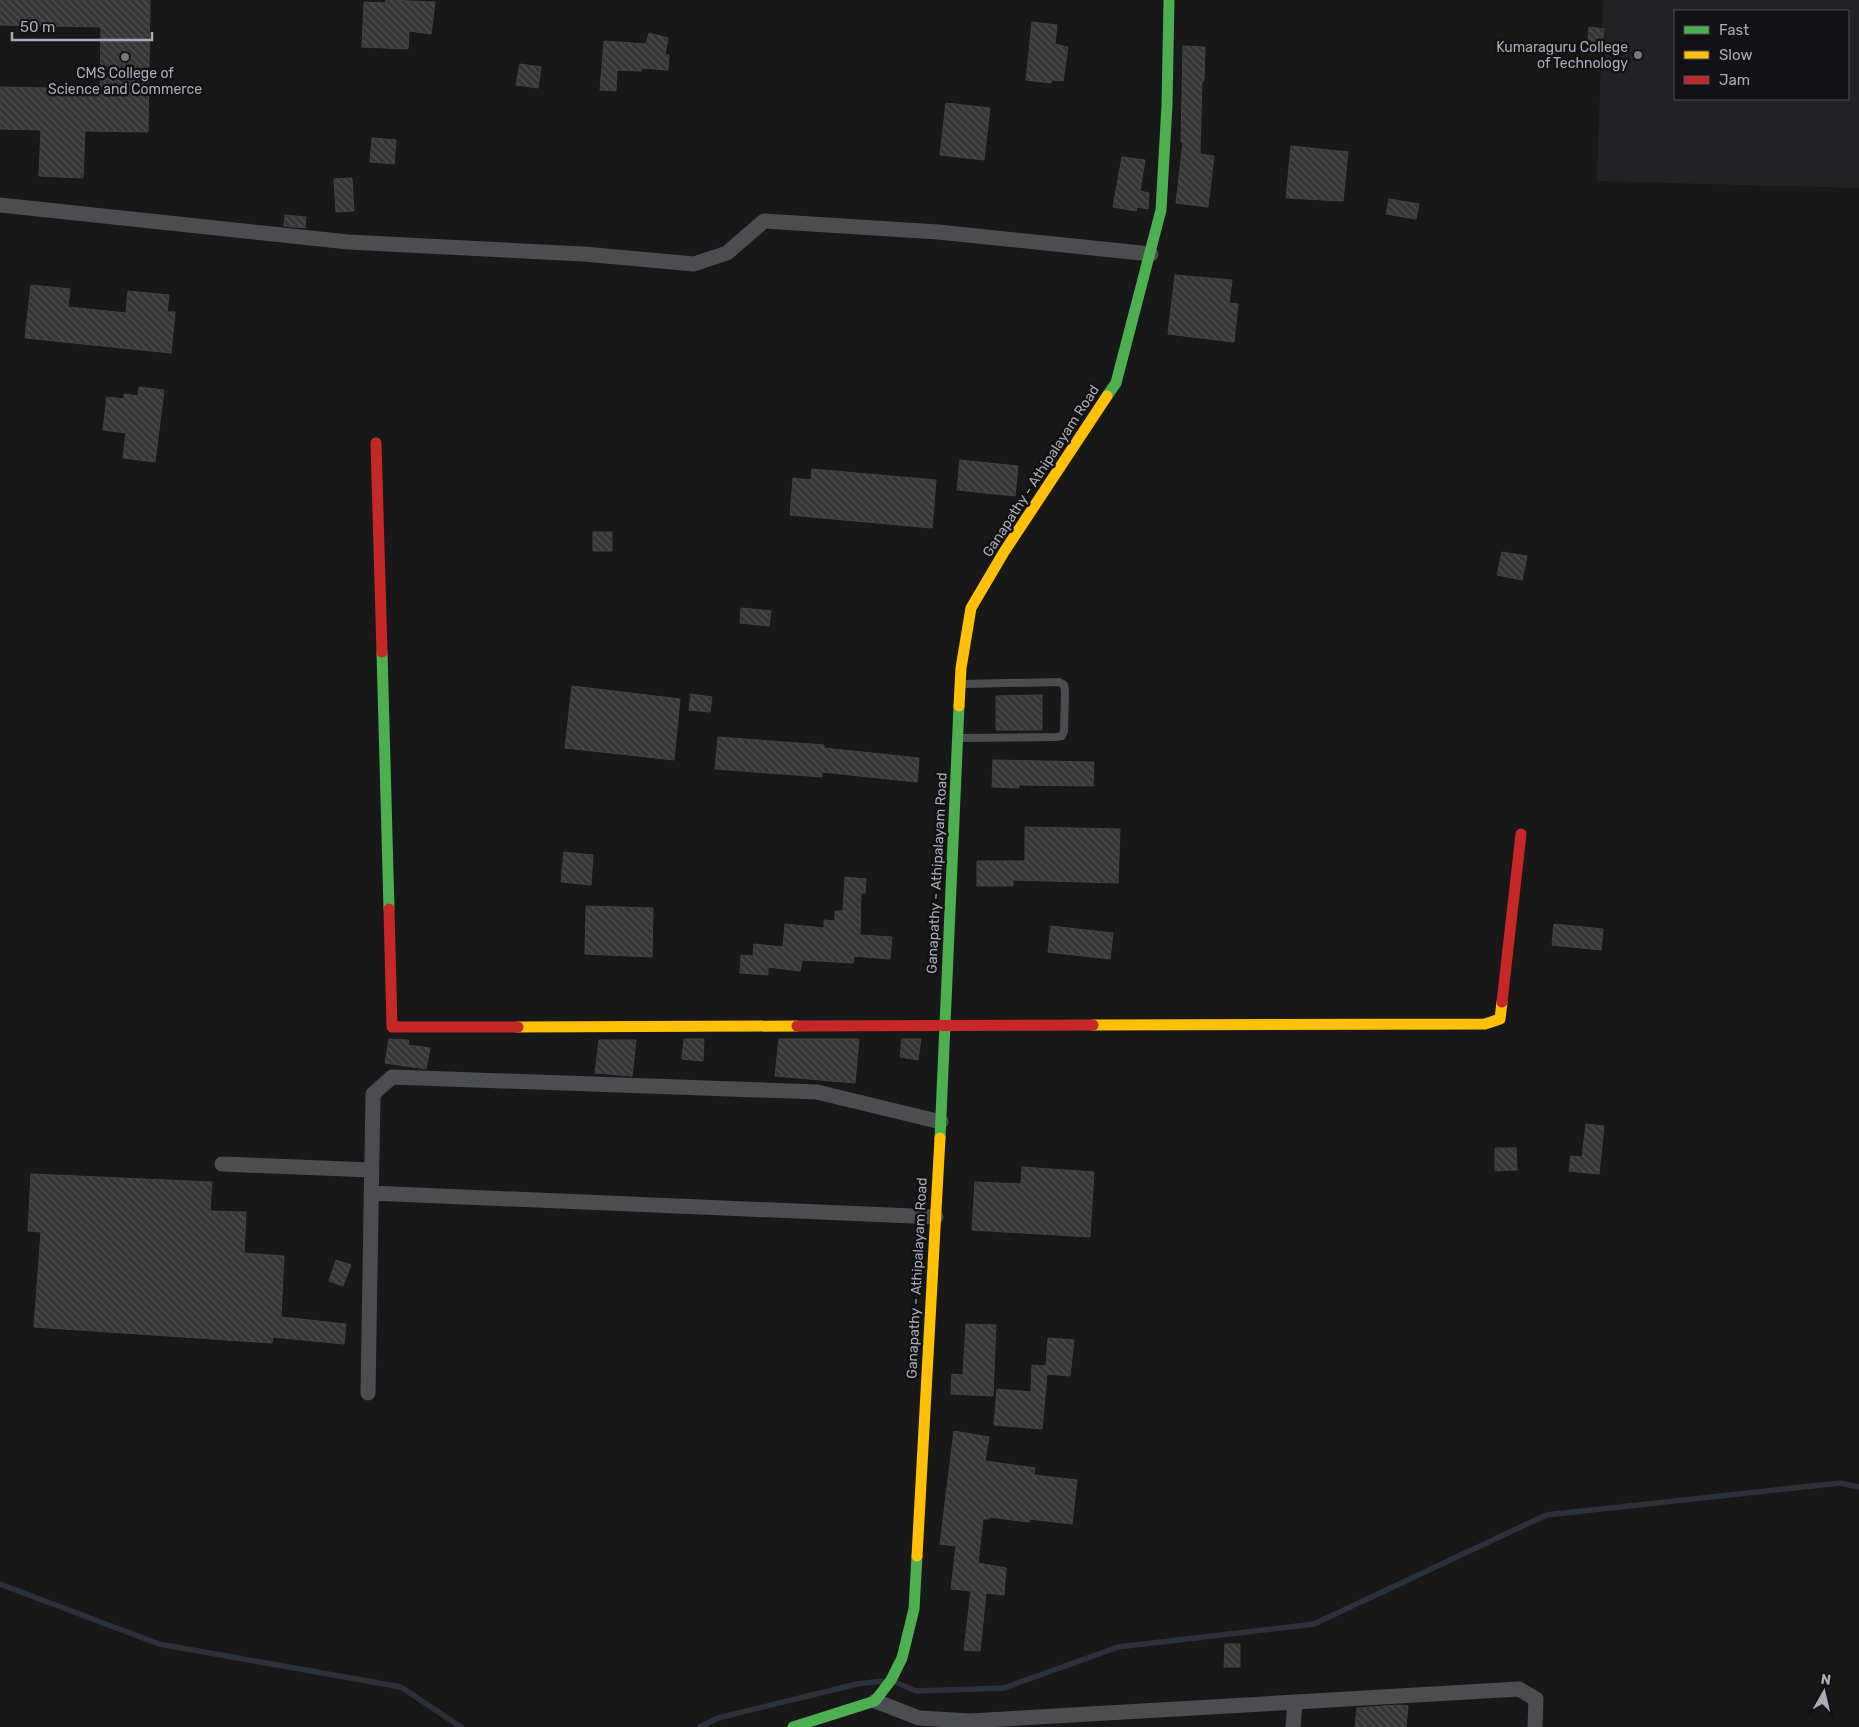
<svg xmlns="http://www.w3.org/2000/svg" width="1859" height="1727" viewBox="0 0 1859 1727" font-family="Rubik,sans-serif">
<defs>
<pattern id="building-back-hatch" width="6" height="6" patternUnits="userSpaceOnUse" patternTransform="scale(1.25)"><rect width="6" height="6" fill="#363637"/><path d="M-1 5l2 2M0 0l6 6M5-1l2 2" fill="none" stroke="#505052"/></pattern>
</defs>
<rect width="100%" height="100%" fill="#181818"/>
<!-- built -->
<path fill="#222224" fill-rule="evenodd" d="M1603,0h256v188l-262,-7zM1675,11h173v88h-173z"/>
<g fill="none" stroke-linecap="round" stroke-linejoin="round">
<!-- stream -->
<path stroke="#2b313a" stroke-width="5.5" d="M0,1584l159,60 242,43 60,40
M895,1682l21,9 88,-3 114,-41 196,-23 232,-109 294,-32 19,4
M700,1727l18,-9 139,-34 25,-3"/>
</g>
<!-- building -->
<path fill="url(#building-back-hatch)" stroke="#404144" d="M0,0h150l-2,132 -63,-1 -2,47 -44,-2 2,-46 -41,-1v-42l100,2 1,-62 -101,-2z
M386,0l49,2 -4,32 -22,-3 -1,18 -46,-2 2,-45 21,1z
M1032,22l25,3 -2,19 13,3 -5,34 -11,-1 -1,3 -25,-3z
M1589,27l15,2 -3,23 -14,-1z
M649,33l19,5 -3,17h4l-1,15 -27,-2v3l-24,-1 -1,21 -16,-1 4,-49 42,3z
M1183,46l22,1 -1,34h-2l-2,73 14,2 -6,51 -32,-4 7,-61h-2z
M520,64l21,3 -3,21 -22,-3z
M946,103l44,5 -6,52 -44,-5z
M372,138l24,2 -2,24 -24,-2z
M1291,146l57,6 -5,49 -57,-3z
M1122,157l23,3 -5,31 9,2 -1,16 -11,-2 -1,4 -23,-4z
M352,178l2,33 -18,1 -2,-33z
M1389,199l30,5 -3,15 -30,-5z
M285,215l21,2 -1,11 -21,-2z
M1175,275l57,5 -3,23 9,1 -4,38 -66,-8z
M31,285l39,4 -2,18 58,6 2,-22 41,4 -2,17h8l-4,41 -146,-15z
M139,387l25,3 -9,72 -32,-4 3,-25 -23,-3 4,-33 17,2v-5l14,2z
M960,460l58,6 -3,30 -58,-6z
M812,469l124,11 -4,48 -142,-13 3,-37 18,2z
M593,532h19v19h-19z
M1502,552l25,4 -5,24 -25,-5z
M741,608l30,3 -2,15 -29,-3z
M572,686l108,13 -6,61 -109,-12z
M691,694l21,3 -2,15 -21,-2z
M1042,695v35h-46v-34z
M718,737l106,8v3l95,10 -2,24 -95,-10v5l-107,-8z
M993,760l101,2 -1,24 -74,-1v3l-27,-1z
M1025,827l95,2 -2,54 -105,-3v6h-36v-25h48z
M564,852l29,3 -2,30 -30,-3z
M845,877l21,2 -1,14h-4l-1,42 32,2 -2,22 -36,-3 -1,7 -51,-3 -2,11 -32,-4v8l-28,-2 1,-18 12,1 1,-12 29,3 2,-23 39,4v-8l11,1v-10h8z
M586,906l67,2 -1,49 -67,-3z
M1554,924l49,5 -2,21 -49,-5z
M1051,926l62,7 -3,26 -62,-7z
M389,1039l20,1 -1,5 22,3 -4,21 -41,-6z
M684,1039h20l-1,22 -21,-2z
M779,1039h80l-4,44 -80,-7z
M902,1039h19l-3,21 -18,-3z
M599,1040h37l-4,36 -37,-3z
M1586,1124l18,2 -5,48 -30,-3 2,-15 11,1z
M1495,1148h21l1,22 -22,1z
M1022,1167l72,5 -4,65 -118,-7 3,-48 46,2z
M31,1174l181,8 -2,29 36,1 -2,41 40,3 -3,61 65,7 -2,20 -71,-7 -1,6 -238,-16 7,-95 -13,-1z
M336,1260l15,5 -8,21 -14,-5z
M966,1324l30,1 -3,71 -42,-2 1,-20 11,1z
M1048,1338l26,2 -4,36 -23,-2 -5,55 -48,-4 3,-36 34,3 1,-27 14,1z
M954,1431l35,6 -4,24 50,7 -1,7 43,5 -5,44 -43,-5v3l-40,-5v2h-6l-5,44 28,5 -2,27 -18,-2 -6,58 -16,-1 7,-59 -20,-2 5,-43 -16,-2z
M1225,1644h15v23h-16z
M1398,1705l10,1 -2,21h-51l2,-19z"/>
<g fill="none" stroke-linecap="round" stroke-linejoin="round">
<!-- lane -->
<path stroke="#4c4d51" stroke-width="8" d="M960,738l96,-1 6,-1 2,-5 1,-40 -1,-6 -5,-3 -96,2"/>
<!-- street -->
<path stroke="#4c4d51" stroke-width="15" d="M0,205l348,37 236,12 110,10 33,-11 37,-32 174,11 213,22
M222,1164l149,6
M371,1193l565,24
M368,1393l5,-299 19,-17 425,15 124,30
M875,1701l44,17 51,3 549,-32 17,10 -1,28
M1293,1727l2,-25"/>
<!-- fast -->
<path stroke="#4caf50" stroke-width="11" d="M1107,396l9,-13 45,-173 6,-105 2,-105
M382,652l7,257
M940,1138l19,-432
M793,1727l82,-26 16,-21 11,-22 12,-49 3,-53"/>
<!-- slow -->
<path stroke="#ffc107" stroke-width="11" d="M959,706l2,-38 10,-60 33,-56 103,-156
M1093,1025l392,-1 15,-5 2,-17
M518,1027l279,-1
M917,1556l23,-418"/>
<!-- jam -->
<path stroke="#c62828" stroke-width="11" d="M376,443l6,209
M389,909l3,118h126
M1502,1002l19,-168
M797,1026l296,-1"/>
</g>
<!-- markers -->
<g fill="#767880" stroke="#121214" stroke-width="2">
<circle cx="1638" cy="55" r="5"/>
<circle cx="125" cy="57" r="5"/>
</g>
<g text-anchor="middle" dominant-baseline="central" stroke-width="5" stroke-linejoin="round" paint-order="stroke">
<!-- poi labels -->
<g font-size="14" fill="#a9acb8" stroke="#121214" text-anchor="end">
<text x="1628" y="47">Kumaraguru College<tspan x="1628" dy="16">of Technology</tspan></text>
<text x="125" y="73" text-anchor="middle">CMS College of<tspan x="125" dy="16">Science and Commerce</tspan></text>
</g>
<!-- street labels -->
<g font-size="14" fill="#a9acb8" stroke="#121214">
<text transform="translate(1041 471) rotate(-57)">Ganapathy - Athipalayam Road</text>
<text transform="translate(937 873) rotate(-87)">Ganapathy - Athipalayam Road</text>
<text transform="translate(917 1278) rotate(-87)">Ganapathy - Athipalayam Road</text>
</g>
</g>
<!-- legend -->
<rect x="1674" y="10" width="175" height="90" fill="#121214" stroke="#4e5056"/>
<rect x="1684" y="26" width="25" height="8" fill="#4caf50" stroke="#4e5056"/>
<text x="1719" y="35" font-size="15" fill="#a9acb8">Fast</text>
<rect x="1684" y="51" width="25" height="8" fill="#ffc107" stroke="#4e5056"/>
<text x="1719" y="60" font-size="15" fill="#a9acb8">Slow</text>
<rect x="1684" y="76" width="25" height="8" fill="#c62828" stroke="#4e5056"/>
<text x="1719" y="85" font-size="15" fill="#a9acb8">Jam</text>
<!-- north arrow -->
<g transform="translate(1824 1692) rotate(8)" stroke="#121214" stroke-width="4" paint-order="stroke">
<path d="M0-4L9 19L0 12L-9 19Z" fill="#a9acb8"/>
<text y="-8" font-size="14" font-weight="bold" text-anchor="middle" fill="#a9acb8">N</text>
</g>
<!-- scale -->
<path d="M12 32v8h140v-8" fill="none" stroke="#a9acb8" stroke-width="2.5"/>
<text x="20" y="32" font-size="15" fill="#a9acb8" stroke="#121214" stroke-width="4" paint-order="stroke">50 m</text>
</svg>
